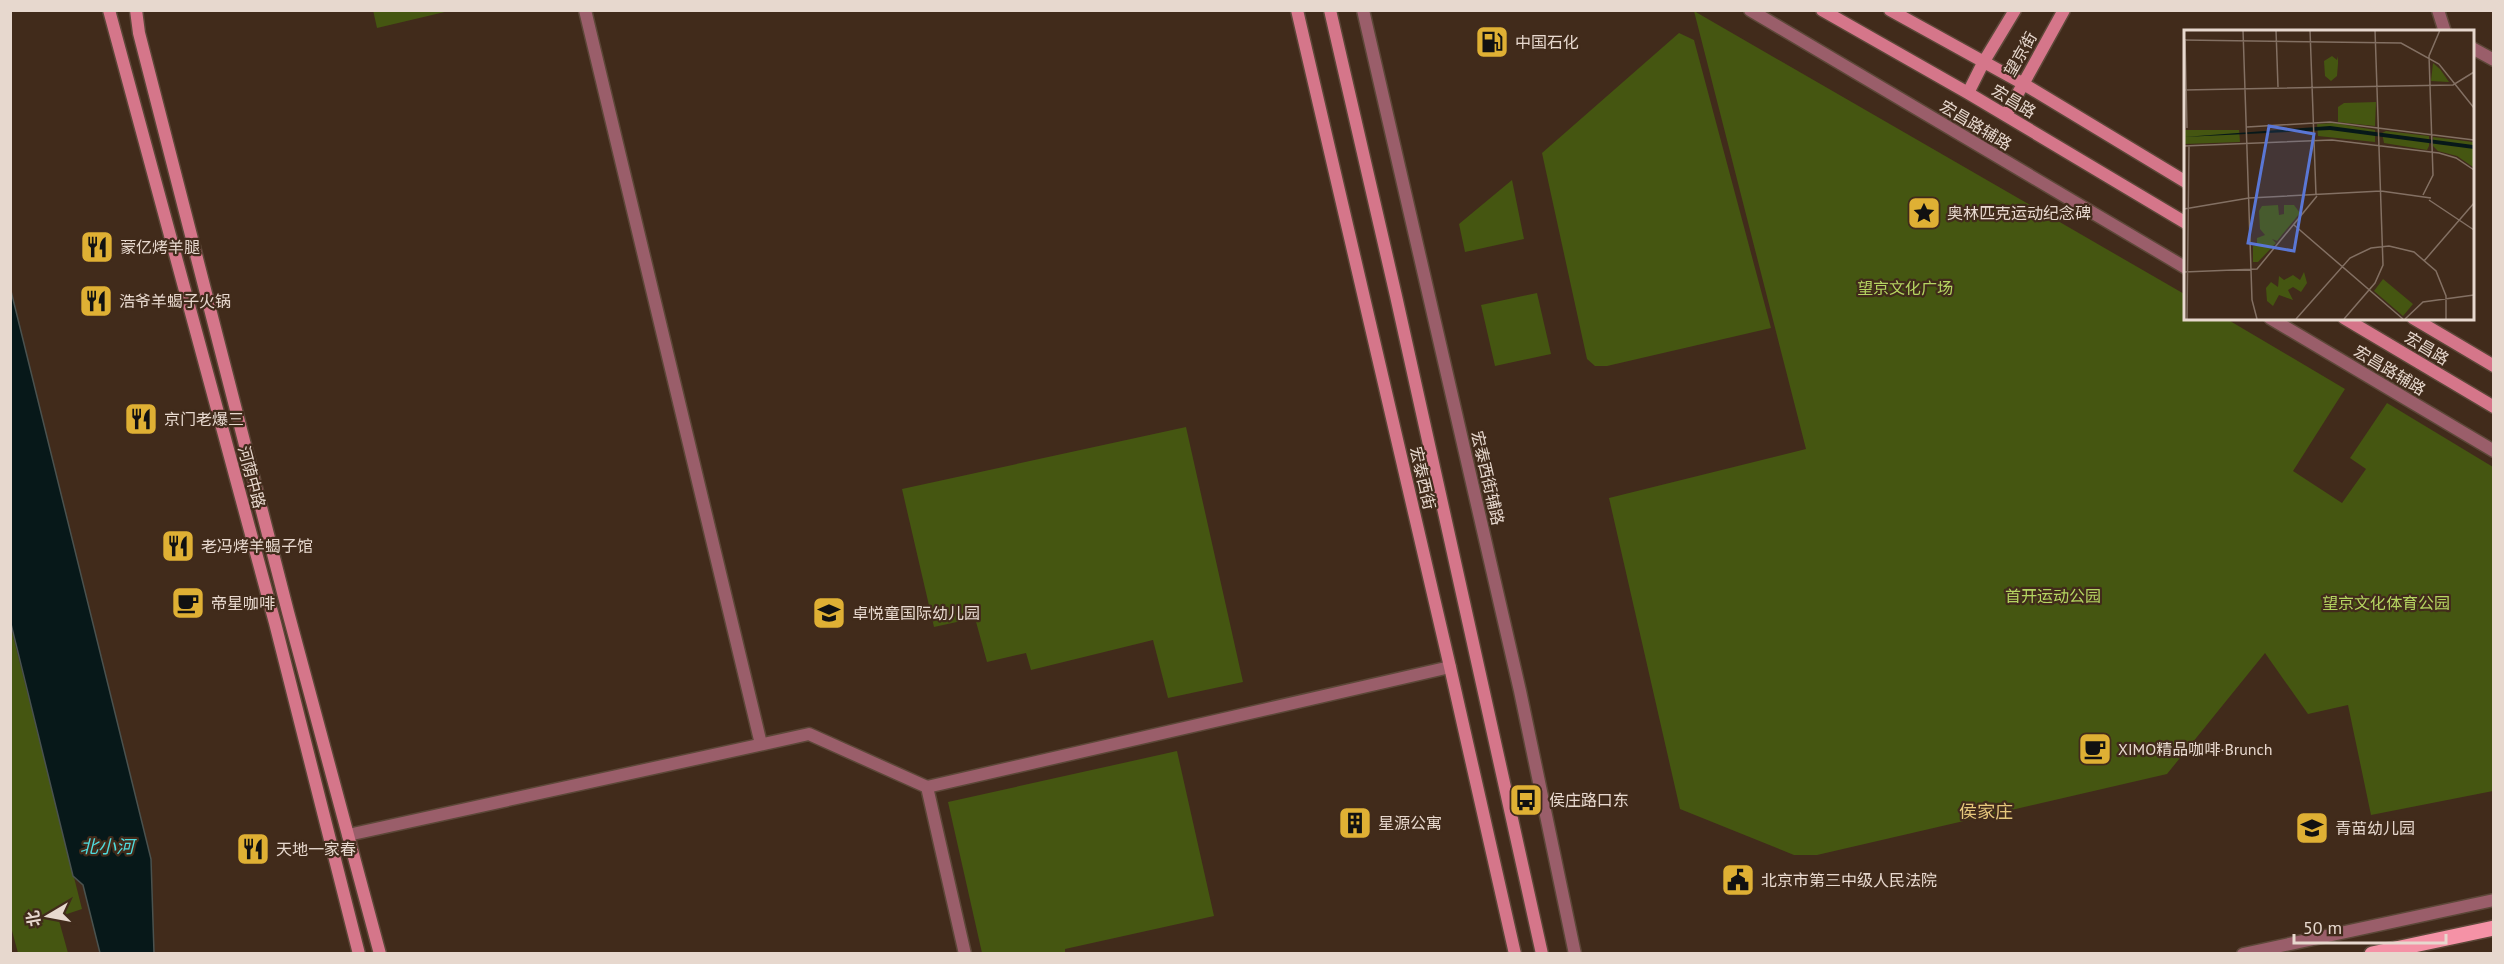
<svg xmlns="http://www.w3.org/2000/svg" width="2504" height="964" viewBox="0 0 2504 964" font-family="'PT Sans','Noto Sans SC',sans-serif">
<rect width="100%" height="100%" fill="#412b1b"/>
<!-- green -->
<path fill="#455611" d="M373,10h76v1l-72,17z
M1694,11l492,284v23h39l120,71 -52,82 49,32 24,-34 -16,-11 37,-55 106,64v324l-122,24 -23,-110 -40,9 -43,-61 -98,121 -350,81h-23l-114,-46 -71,-311 197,-49z
M1679,33l15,7 77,288 -164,38h-12l-8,-7 -45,-206z
M1512,180l12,59 -59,13 -6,-28z
M1537,293l14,61 -56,12 -14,-61z
M1186,427l57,255 -75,16 -15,-58 -122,30 -5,-17 -39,9 -12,-44 -41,9 -32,-138z
M10,624l72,285 -24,8 10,36h-50l-7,-26z
M1177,751l37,165 -149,33v4h-83l-34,-151z"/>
<!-- water -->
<path fill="#071819" stroke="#4a524f" stroke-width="1.5" d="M11,291l140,568 3,94h-54l-17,-68 -10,-9 -62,-252z"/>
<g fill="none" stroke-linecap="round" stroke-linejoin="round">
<defs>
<path id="street" d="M585,10l176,734
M1363,10l157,681 55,263
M1750,10l436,258
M2438,10l7,22
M2472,48l22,12
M2270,318l224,133
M927,787l38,167
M348,835l461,-101 118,53 523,-120
M2243,954l251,-54"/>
<path id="secondary" d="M109,10l166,613 84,331
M136,10l3,23 149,579 92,342
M1297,10l153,657 65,287
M1330,10l66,286 146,658
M1822,10l146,83 218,130
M1890,10l132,73 164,99
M1968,93l15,-30 32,-53
M2006,115l58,-105
M2344,318l150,89
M2413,318l81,48"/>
<path id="primary" d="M2372,954l122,-26"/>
</defs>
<!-- street casing -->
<use href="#street" stroke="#5c4738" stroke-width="15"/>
<!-- secondary casing -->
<use href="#secondary" stroke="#5c4738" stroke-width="15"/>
<!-- primary casing -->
<use href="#primary" stroke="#5c4738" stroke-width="18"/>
<!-- street -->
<use href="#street" stroke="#9a5e6a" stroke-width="12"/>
<!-- secondary -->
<use href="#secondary" stroke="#d5768a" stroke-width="12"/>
<!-- primary -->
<use href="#primary" stroke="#f592a6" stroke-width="15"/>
</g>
<!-- icons -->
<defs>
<symbol id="fuel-square" viewBox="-11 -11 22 22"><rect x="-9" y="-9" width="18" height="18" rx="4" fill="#dfb034" stroke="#412b1b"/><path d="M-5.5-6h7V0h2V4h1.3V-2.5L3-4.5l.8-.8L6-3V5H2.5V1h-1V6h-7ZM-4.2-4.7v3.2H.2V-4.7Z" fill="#111"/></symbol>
<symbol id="sight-square" viewBox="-11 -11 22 22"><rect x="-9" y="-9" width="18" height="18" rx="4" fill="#dfb034" stroke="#412b1b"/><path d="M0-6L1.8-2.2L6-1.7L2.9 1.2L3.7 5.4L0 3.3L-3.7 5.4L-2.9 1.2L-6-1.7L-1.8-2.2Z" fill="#111"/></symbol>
<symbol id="restaurant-square" viewBox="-11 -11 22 22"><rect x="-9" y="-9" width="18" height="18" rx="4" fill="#dfb034" stroke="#412b1b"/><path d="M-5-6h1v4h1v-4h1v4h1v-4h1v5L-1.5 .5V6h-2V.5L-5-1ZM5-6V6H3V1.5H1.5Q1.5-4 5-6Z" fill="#111"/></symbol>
<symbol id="cafe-square" viewBox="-11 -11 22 22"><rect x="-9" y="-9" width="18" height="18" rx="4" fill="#dfb034" stroke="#412b1b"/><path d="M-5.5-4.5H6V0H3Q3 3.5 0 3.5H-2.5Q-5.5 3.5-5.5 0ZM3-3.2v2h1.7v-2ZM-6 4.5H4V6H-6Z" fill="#111"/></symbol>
<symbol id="school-square" viewBox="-11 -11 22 22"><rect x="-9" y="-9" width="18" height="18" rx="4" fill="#dfb034" stroke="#412b1b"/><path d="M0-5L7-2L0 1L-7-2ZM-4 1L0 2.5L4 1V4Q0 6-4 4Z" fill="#111"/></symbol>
<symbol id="bus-square" viewBox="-11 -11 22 22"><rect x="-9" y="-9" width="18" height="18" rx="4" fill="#dfb034" stroke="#412b1b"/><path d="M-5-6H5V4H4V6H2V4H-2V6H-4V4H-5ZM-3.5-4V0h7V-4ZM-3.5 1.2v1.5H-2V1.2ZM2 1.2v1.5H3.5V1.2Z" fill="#111"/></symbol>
<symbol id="building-square" viewBox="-11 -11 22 22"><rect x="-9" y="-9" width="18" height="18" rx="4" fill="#dfb034" stroke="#412b1b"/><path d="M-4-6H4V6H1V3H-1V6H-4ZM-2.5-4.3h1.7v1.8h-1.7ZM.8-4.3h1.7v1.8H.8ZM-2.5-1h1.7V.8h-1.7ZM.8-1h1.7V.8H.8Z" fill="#111"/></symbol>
<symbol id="civic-square" viewBox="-11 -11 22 22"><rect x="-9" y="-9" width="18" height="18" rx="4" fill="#dfb034" stroke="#412b1b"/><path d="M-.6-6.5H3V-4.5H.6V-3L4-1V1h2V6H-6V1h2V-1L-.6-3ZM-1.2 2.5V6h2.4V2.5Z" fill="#111"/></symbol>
</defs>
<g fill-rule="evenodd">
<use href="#fuel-square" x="1473" y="23" width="38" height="38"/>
<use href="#sight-square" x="1905" y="194" width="38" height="38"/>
<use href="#restaurant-square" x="78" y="228" width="38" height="38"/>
<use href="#restaurant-square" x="77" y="282" width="38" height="38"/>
<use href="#restaurant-square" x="122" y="400" width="38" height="38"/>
<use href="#restaurant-square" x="159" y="527" width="38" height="38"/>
<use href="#cafe-square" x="169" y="584" width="38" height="38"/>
<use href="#school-square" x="810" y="594" width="38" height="38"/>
<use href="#cafe-square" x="2076" y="730" width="38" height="38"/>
<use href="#bus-square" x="1507" y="781" width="38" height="38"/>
<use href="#building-square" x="1336" y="804" width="38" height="38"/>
<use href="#school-square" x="2293" y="809" width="38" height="38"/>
<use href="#restaurant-square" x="234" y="830" width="38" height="38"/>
<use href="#civic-square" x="1719" y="861" width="38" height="38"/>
</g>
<g text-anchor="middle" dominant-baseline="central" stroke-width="4.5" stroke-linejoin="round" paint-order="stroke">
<!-- poi labels -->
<g font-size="16" fill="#e7d8ce" stroke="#412b1b" text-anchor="start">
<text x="1515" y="42">中国石化</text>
<text x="1947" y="213">奥林匹克运动纪念碑</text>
<text x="120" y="247">蒙亿烤羊腿</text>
<text x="119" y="301">浩爷羊蝎子火锅</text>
<text x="164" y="419">京门老爆三</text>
<text x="201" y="546">老冯烤羊蝎子馆</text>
<text x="211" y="603">帝星咖啡</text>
<text x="852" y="613">卓悦童国际幼儿园</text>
<text x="2118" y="749">XIMO精品咖啡·Brunch</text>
<text x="1549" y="800">侯庄路口东</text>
<text x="1378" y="823">星源公寓</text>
<text x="2335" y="828">青苗幼儿园</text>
<text x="276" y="849">天地一家春</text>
<text x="1761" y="880">北京市第三中级人民法院</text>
</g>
<!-- street labels -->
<g font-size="16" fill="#e7d8ce" stroke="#412b1b">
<text transform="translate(2020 54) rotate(-60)">望京街</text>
<text transform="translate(2014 101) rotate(31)">宏昌路</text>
<text transform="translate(1976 125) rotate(31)">宏昌路辅路</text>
<text transform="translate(2427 348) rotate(31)">宏昌路</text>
<text transform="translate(2390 370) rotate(31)">宏昌路辅路</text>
<text transform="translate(252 477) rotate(75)">河荫中路</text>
<text transform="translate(1423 478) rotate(77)">宏泰西街</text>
<text transform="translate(1488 478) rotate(77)">宏泰西街辅路</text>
</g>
<!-- park labels -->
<g font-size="16" fill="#b5d561" stroke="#412b1b">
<text x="1905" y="288">望京文化广场</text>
<text x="2053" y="596">首开运动公园</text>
<text x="2386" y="603">望京文化体育公园</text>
</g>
<!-- neighbourhood labels -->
<g font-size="18" fill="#e6c77c" stroke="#412b1b">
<text x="1986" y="811">侯家庄</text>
</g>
<!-- water labels -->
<g font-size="18" font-style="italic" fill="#50dbde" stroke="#412b1b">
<text x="107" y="846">北小河</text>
</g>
</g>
<!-- overview -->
<g transform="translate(2184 30)">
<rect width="290" height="290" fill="#412b1b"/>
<path d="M148,26l5,4 1,-4v8l-1,12 -6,5 -6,-5 -1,-15zM249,33l7,6 9,13 -18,-1zM192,72l-1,24 -37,-4v-15l6,-4zM150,93l41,7v12l-57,-6 -1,-12zM0,100h55l1,12 -56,2zM202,101l43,5v10l-2,4 -43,-7 -2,-10zM249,107l40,5v25l-16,-11 -19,-5 -5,-5zM94,175l1,10 5,-1v-9h10l6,8 -23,28 -5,-2 4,4 -18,19h-5v-16h4v-8l8,-3 -5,-6 -1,-18 3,-5zM120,242l3,11 -6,9 -8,-5 -5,3 5,10 -14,-5 -6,11 -6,-5 -1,-13 5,-6 7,5 1,-11 5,4 9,-5 7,5zM199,249l30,25 -10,12 -29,-25z" fill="#455611"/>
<path d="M146,96l143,19 1,4 -144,-19 -146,7z" fill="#071819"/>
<path fill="none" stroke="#837063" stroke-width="1.5" d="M59,0l9,270 5,19M92,0l2,57M126,0l6,165M1,9l2,89M0,10l217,3 38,21 35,44M0,60l269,-5 21,-13M63,97l83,-5 144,18M0,116l148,-6 107,13 17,5 18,12M239,165l10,-20 -4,-119 11,-26M245,170l45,30M0,179l65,-11 132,-7 50,7M110,195l109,94M240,231l50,-58M0,242l73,-3 60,-73M3,289l2,-173M112,289l54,-61 21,-10 18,-2 25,6 22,19 10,25v23M160,289l31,-36 8,-18 -8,-235M221,289l18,-17 51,-7"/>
<path fill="#5a77d5" fill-opacity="0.15" stroke="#5a77d5" stroke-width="3" d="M85,96l45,8 -20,117 -46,-8z"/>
<rect width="290" height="290" fill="none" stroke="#e7d8ce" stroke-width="3"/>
</g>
<!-- border -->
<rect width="2504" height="964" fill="none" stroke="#e7d8ce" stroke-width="24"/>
<!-- north arrow -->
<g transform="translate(48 916) rotate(260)" stroke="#412b1b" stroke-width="4.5" paint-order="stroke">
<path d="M0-4.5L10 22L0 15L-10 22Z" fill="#e7d8ce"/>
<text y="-9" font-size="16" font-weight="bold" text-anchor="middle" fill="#e7d8ce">北</text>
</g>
<!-- scale -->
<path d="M2294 934v9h152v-9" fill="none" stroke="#e7d8ce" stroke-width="3"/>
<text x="2303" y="934" font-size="18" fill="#e7d8ce" stroke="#412b1b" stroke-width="4.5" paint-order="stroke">50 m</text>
</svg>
